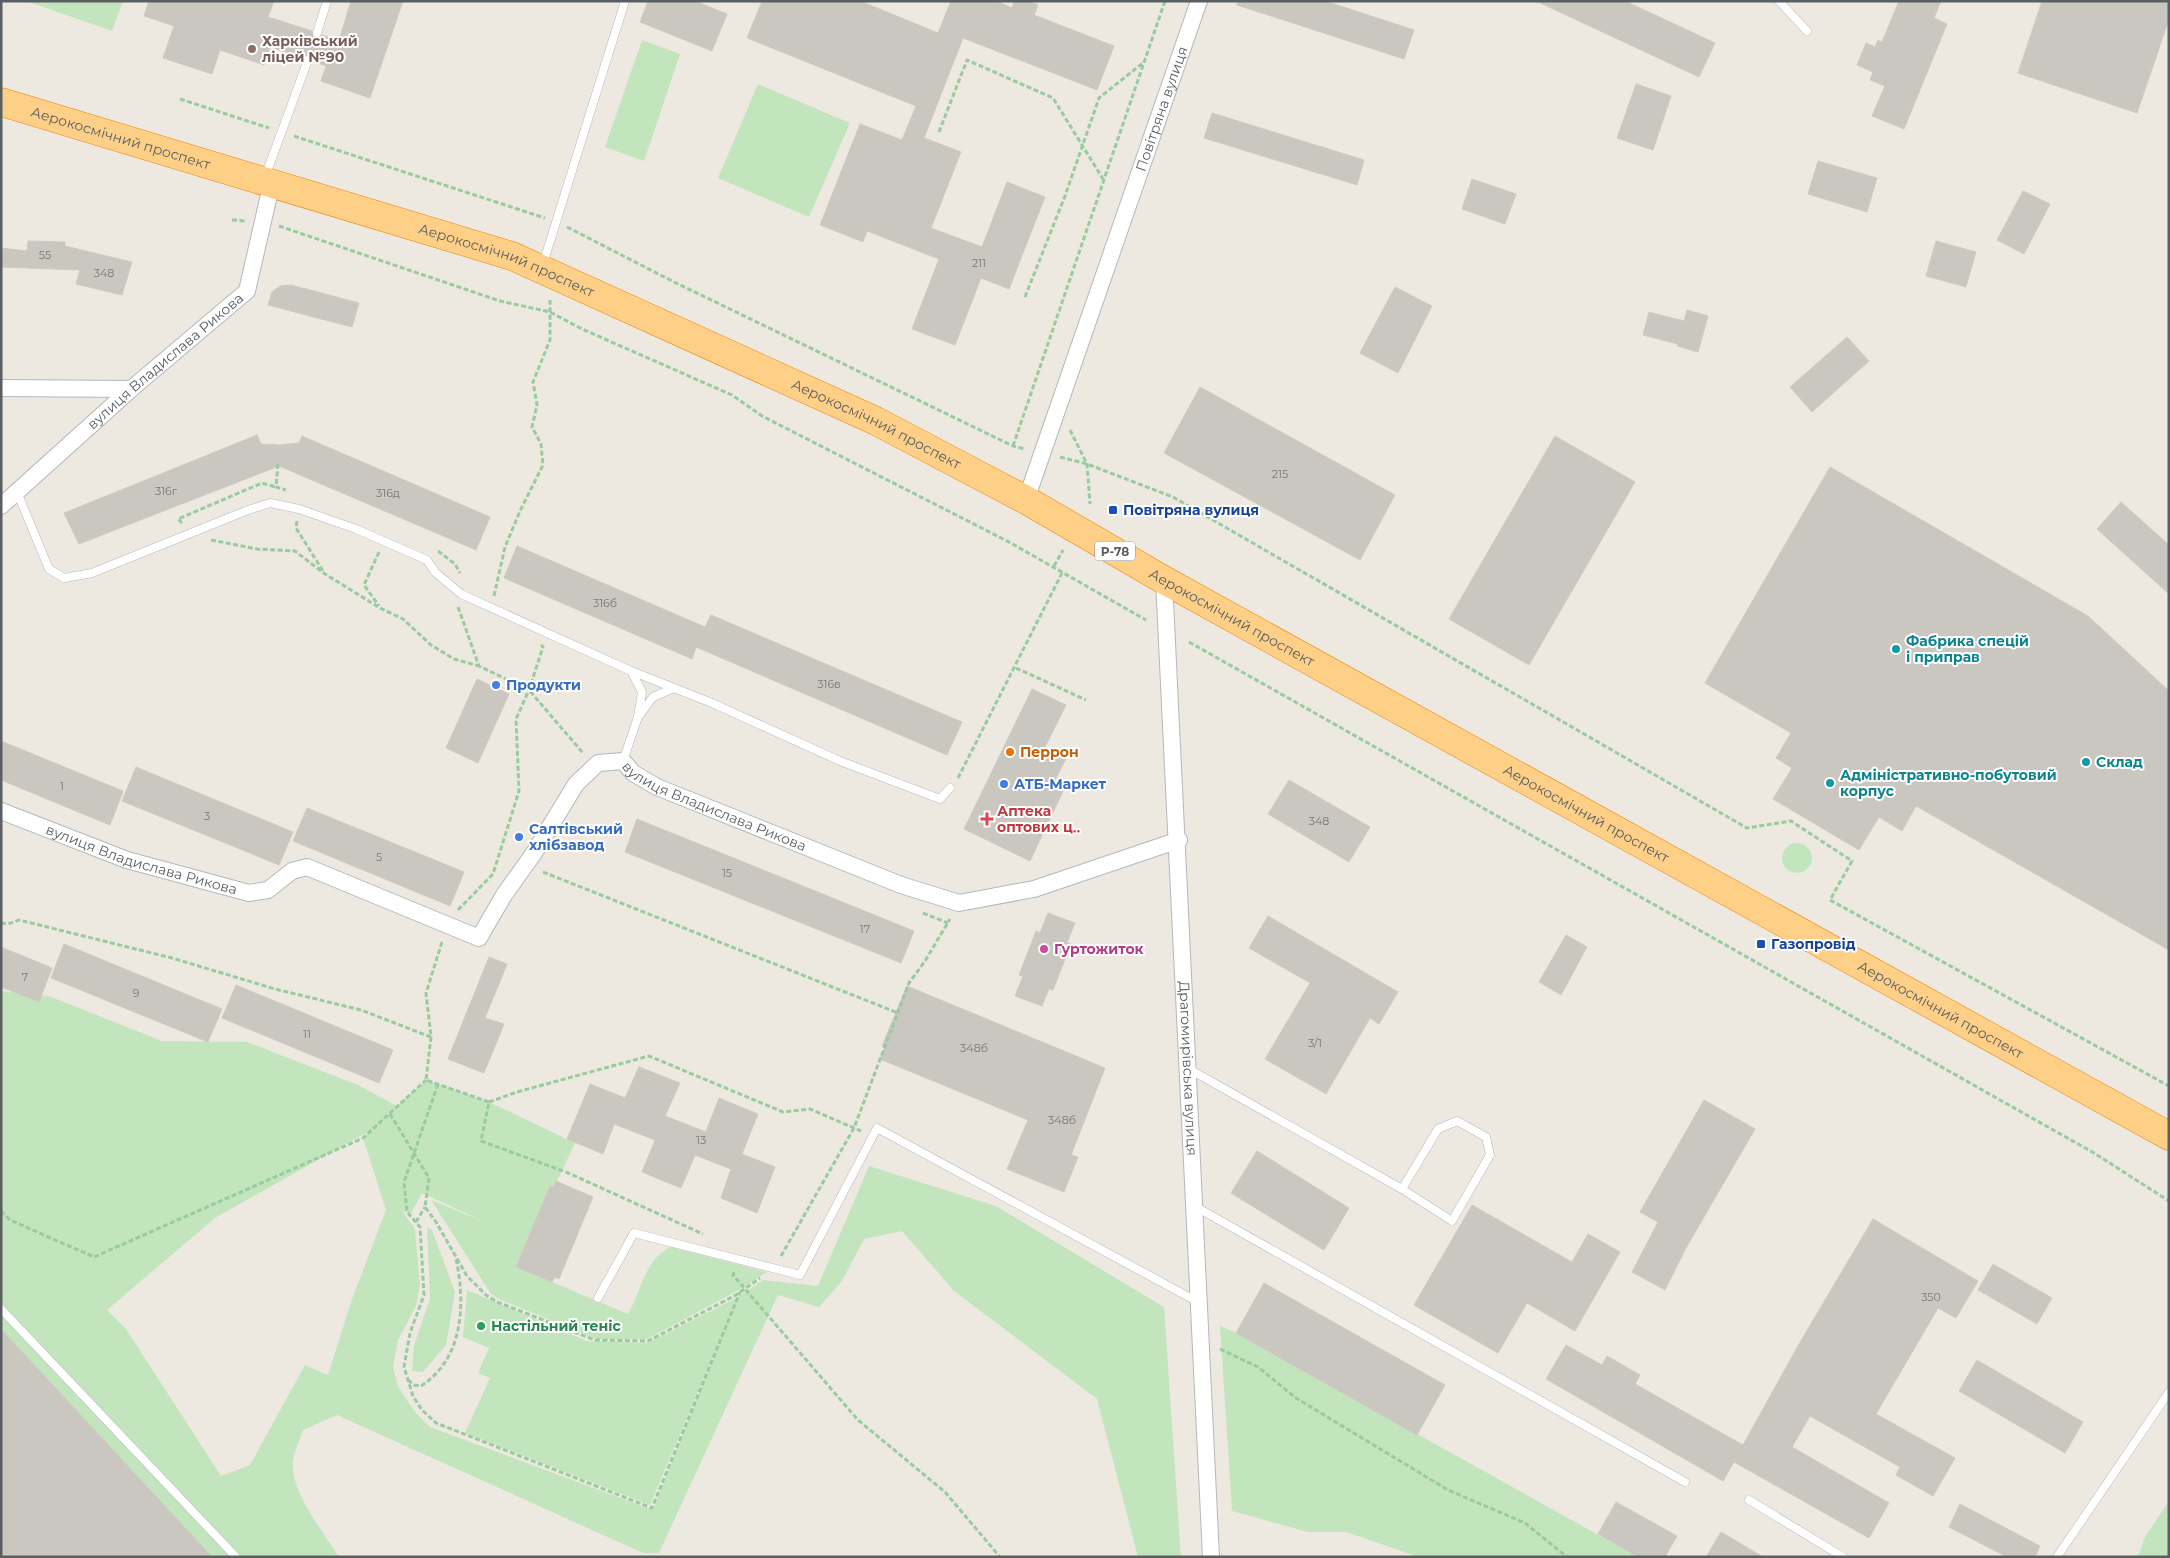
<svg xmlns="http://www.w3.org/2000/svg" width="2170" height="1558" viewBox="0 0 2170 1558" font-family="Montserrat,sans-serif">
<rect width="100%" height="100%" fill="#ede9e1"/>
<!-- green -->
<path fill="#c3e5bd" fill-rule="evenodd" d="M26,1h97l-11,30z
M642,40l38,14 -36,107 -39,-14z
M758,84l92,39 -41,94 -91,-39z
M1782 858a15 15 0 1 1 30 0a15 15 0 1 1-30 0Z
M1,991l48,5 113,45 85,1 111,43 39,21 29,-26 63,22 86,41 -59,124 112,47c13,-22 17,-56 43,-67l96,25 -30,19 -90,48h-50l-96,-39 -10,-6 -60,-94 54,22 -63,-29 -12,22 -3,-3h-4l12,17 5,56 -4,21 -18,34 -5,27 5,19 8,13 10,14 14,14 223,83 74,-187 -77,182 -185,-72 25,-55 -12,-5 11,-25 -26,-11 4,-47 120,51 61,2 90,-46 25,-17 55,6 51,-120 127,40 168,101 17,250h-43l-41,-158 -143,-108 -52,-60 -38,8 -22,42 -23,26 -41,-12 -119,258h-16l-306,-138 -34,15c-3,9 -8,20 -10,30 -4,29 30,72 46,97h-338zM371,1130l-8,8 23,72 -34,89 -24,76 -23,-10 -55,100 -29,11 -95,-147 -19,-19 108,-92z
M427,1227l5,3 23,62 -9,53 -23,27 -11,-1 2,-26 16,-46z
M1220,1326l16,7 402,224h-219l-73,-25h-38l-76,-21z
M2169,1501v56h-31l7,-20z"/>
<!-- building -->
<path fill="#cac6c0" stroke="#d2cac0" d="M149,1h125l-6,16 44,14 3,7h4l3,-3 17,5 12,-39h52l-33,97 -49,-17 5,-15 -13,-5v-4l-4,-2 -6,3 -33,-11 -6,18 -44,-15 -8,24 -49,-16 11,-32 -30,-10z
M648,1h47l32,13 -15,37 -72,-29z
M762,1h98l78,32 13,-32h45l16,7 2,-7h14l10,4 -4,10 80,31 -17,44 -134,-52 -39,100 37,14 -30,76 51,19 25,-65 38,15 -36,92 -28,-11 -26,67 -43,-16 27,-70 -72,-28 -4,11 -43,-17 40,-101 42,16 14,-34 -169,-68z
M1238,1h87l89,29 -10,29 -167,-54z
M1536,1h89l90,42 -16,34z
M1899,1h42l-7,17 13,6 -43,105 -32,-13 13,-30 -15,-6 3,-8 -16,-7 9,-22 9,4 3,-7 4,2z
M2042,1h127v18l-32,94 -119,-40z
M1636,84l35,12 -18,54 -36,-12z
M1212,113l152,47 -7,25 -153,-47z
M1818,161l59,17 -10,34 -59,-18z
M1472,179l44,15 -11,30 -43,-15z
M2023,191l27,13 -26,50 -27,-14z
M28,241l37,1v4l67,16 -10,33 -46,-11 4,-14 -79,-3v-19l26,3z
M1936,241l40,11 -10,35 -40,-11z
M291,285l68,18 -7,24 -84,-22 4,-13 8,-6z
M1395,287l37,19 -34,67 -38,-20z
M1687,310l21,6 -10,36 -21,-6 1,-2 -35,-9 6,-23 35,9z
M1847,337l22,24 -57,51 -22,-25z
M1200,387l195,108 -35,65 -196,-107z
M257,435l4,9 18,1 20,-2 3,-7 188,81 -14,33 -197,-84 -200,78 -15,-31z
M1555,436l80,46 -106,183 -80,-46z
M1830,467l258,149 81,75v259l-253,-144 -14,25 -23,-14 -20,33 -86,-51 19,-31 -16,-10 15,-25 -86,-50z
M2121,502l48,43v49l-72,-65z
M517,546l188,81 6,-12 251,107 -15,33 -251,-108 -4,12 -188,-81z
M477,679l32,15 -31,69 -32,-15z
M1032,689l34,16 -21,42 22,10 -12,23 11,5 -36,76 -66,-32z
M1,741l122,50 -13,34 -109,-45z
M136,767l157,65 -14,33 -157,-64z
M1289,780l81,47 -21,35 -81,-48z
M307,808l157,64 -14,34 -157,-65z
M637,819l277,112 -13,32 -276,-111z
M1048,913l27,10 -8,20 4,1 -18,46 -4,-1 -7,17 -27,-10 8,-20 -4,-1 17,-44 4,2z
M1268,916l130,76 -19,32 -9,-6 -44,76 -61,-35 45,-76 -61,-35z
M1566,935l21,12 -26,48 -22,-13z
M64,944l158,65 -14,33 -157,-64z
M1,947l51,21 -13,34 -38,-15z
M489,957l18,7 -22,54 19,6 -20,49 -36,-14z
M236,985l157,65 -14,33 -157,-65z
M907,986l198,82 -34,87 7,2 -14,35 -57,-23 21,-49 -148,-61 5,-12 -3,-1z
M639,1067l41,16 -15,33 41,16 13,-34 39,16 -16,40 33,13 -18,46 -36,-15 10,-29 -36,-14 -14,33 -39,-16 13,-32 -41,-16 -11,30 -36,-15 23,-55 35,14z
M1704,1100l51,29 -69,119 -21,42 -33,-18 26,-50 -18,-10z
M1257,1151l92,57 -25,42 -93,-57z
M556,1181l37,16 -34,82 -4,-2 -3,5 -36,-15 34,-81 4,1z
M1472,1205l100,57 16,-28 32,18 -45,79 -48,-28 -29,50 -84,-48z
M1873,1219l105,62 -22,37 -18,-10 -62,106 79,44 -22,38 -37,-21 4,-8 -90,-51 -18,31 97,56 -20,35 -135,-76 -11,19 -177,-102 20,-34 36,20 5,-9 33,19 -5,9 108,61 56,-101z
M1993,1264l59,34 -15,26 -59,-34z
M1264,1283l181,102 -28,50 -181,-102z
M1,1329l211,228h-211z
M1977,1360l106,62 -18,31 -106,-62z
M1616,1502l61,34 -12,21h-27l-40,-23z
M1960,1504l80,42 -5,11h-28l-58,-30z
M1721,1532l42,25h-57z"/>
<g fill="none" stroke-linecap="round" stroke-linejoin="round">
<defs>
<path id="lane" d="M1779,1l28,30
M317,33l10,-32
M265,177l43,-117
M543,264l82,-263
M17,492l32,77 15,9 28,-5 156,-63 22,-7 29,6 57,20 71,31 8,12 26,22 170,77 11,21 -4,25 -15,44
M631,671l81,32 128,58 100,38 10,-11
M639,716l14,-19 21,-9
M1189,1069l213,120 50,32 38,-66 -4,-18 -29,-16 -19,8 -36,60
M1196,1207l489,275
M598,1298l36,-65 166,42 77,-147 321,174
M1,1309l235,248
M1749,1500l94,57
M2057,1557l112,-165"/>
<g id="street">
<path d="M1,388l130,1"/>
<path id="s1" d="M1026,500l173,-499"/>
<path id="s2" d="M1,506l130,-117 116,-98 25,-109"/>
<path id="s3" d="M1164,580c18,325 31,651 47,977"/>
<path id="s4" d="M1,811l126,49 122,33 19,-3 24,-19 15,-4 172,71 25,-43 30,-42 42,-69 22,-21 25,-2 10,12 24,14 244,98 58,18 75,-14 145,-49"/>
</g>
<g id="highway">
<path id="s5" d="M1,102l511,154 364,165 150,79 138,80 1005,556"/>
</g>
</defs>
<!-- lane casing -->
<use href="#lane" stroke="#b4b8bc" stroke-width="9"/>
<!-- street casing -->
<use href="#street" stroke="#b4b8bc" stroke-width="18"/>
<!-- highway casing -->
<use href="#highway" stroke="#ee8200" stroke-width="29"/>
<!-- path -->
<path stroke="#99cba0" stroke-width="3" stroke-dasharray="5 2.5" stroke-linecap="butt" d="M180,99l89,29
M939,132l28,-72 86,38 50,81
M294,136l251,82
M232,220l14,1
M279,226l221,75 50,11 32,17 150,66 30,21 247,126 137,78
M567,227l107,55 339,164 12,3
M1025,297l40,-101 34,-98 45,-36
M1070,430l17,34 3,40
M1013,446l152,-445
M1060,457l27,7 86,33 574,331 44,-7 61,40 -22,39 339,186
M278,464l-2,23 10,3
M297,521l-1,7 27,43
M182,523l-4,-4 84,-36 14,4
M211,540l46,9 38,2 30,23 55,34 23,11 28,26 23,14 25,7
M438,551l17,13 5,9
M379,552l-15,33 15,21
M1054,566l9,-16
M494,596l11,-49 15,-36 23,-46 -2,-21 -9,-17 5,-22 -4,-23 17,-42v-40
M458,607l21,59 50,24 54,63
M1189,642l905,511 75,48
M1016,668l70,32
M958,778l105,-207
M543,872l355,141
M458,910l35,-36 26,-83 -3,-72 13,-29 14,-43 -2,-2
M923,913l25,10
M1,923l7,1 11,-4 153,38 103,31 86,21 70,27
M442,942l-16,51 5,44 -5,43 63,22 -8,39 85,31 137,62
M438,1084l-34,98 3,30 13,15 4,68 -14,38 -6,34 9,29 9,14 14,13 216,85 88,-216
M489,1102l28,-10 132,-36 134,56 27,-3 51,22
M390,1114l39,64 -4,29 11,15 31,54 19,19 11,7 98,38 53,1 88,-46 24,-17
M1,1211l9,9 84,37 269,-119 63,-58
M416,1222l9,-15
M781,1256l73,-128 55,-145 16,-22 25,-42
M734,1272l-1,3 125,145 87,72 55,65
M1220,1349l38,18 38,31 152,92 77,33 42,34
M408,1380l6,5 7,1c42,-27 45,-81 35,-127"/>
<!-- lane -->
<use href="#lane" stroke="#fff" stroke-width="8"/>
<!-- street -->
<use href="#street" stroke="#fff" stroke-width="16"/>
<!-- highway -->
<use href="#highway" stroke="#fecf87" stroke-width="28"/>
</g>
<!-- markers -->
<circle fill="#8d6e63" stroke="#fff" stroke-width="2" cx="252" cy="49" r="5"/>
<g fill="#1a4fb4" stroke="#fff" stroke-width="2">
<rect x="1108" y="505" width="10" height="10" rx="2.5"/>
<rect x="1756" y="939" width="10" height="10" rx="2.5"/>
</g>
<g fill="#0f9aa8" stroke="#fff" stroke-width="2">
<circle cx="1896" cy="649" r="5"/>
<circle cx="2086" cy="762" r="5"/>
<circle cx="1830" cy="783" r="5"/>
</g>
<g fill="#3f7fe0" stroke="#fff" stroke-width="2">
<circle cx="496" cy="685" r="5"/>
<circle cx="1004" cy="784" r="5"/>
<circle cx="519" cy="837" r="5"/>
</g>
<circle fill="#e8710a" stroke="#fff" stroke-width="2" cx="1010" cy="752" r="5"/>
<path fill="#e0444e" stroke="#fff" stroke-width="2" d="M984.5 811.5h5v5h5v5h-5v5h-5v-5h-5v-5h5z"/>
<circle fill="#d1479c" stroke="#fff" stroke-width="2" cx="1044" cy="949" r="5"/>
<circle fill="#2e9e5b" stroke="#fff" stroke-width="2" cx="481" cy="1326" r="5"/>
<g text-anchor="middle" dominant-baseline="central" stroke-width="4" stroke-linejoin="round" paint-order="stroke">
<!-- number labels -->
<g font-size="11" fill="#76797a">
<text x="45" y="255">55</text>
<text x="979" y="263">211</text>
<text x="104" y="273">348</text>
<text x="1280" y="474">215</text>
<text x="166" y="491">316г</text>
<text x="388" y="493">316д</text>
<text x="605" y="603">316б</text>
<text x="829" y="684">316в</text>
<text x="62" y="786">1</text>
<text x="207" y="816">3</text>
<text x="1319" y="821">348</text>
<text x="379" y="857">5</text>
<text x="727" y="873">15</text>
<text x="865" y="929">17</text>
<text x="25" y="977">7</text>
<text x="136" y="993">9</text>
<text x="307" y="1034">11</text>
<text x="1315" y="1043">3/1</text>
<text x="974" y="1048">348б</text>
<text x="1062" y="1120">348б</text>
<text x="701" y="1140">13</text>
<text x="1931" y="1297">350</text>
</g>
<!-- shield labels -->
<rect fill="#fff" stroke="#8c8f92" stroke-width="1" x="1095" y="541.5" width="40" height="19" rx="4"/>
<g font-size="12" font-weight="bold" fill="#5a5f63">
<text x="1115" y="551">Р-78</text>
</g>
<!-- education labels -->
<g font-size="14" font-weight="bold" fill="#785e54" stroke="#fff" text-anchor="start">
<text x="262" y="41">Харківський<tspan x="262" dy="16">ліцей №90</tspan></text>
</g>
<!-- street labels -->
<g font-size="14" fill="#5a5f63" stroke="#fff">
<text stroke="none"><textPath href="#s1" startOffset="414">Повітряна вулиця</textPath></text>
<text stroke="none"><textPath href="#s5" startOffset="125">Аерокосмічний проспект</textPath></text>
<text stroke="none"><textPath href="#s5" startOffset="530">Аерокосмічний проспект</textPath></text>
<text stroke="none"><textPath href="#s2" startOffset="219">вулиця Владислава Рикова</textPath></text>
<text stroke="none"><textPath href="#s5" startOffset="935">Аерокосмічний проспект</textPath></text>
<text stroke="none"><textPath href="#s5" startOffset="1340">Аерокосмічний проспект</textPath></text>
<text stroke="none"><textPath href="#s4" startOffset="854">вулиця Владислава Рикова</textPath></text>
<text stroke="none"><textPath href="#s5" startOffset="1745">Аерокосмічний проспект</textPath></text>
<text stroke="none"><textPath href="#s4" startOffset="149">вулиця Владислава Рикова</textPath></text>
<text stroke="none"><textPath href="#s5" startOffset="2150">Аерокосмічний проспект</textPath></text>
<text stroke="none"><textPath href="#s3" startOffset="489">Драгомирівська вулиця</textPath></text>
</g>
<!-- transit labels -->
<g font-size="14" font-weight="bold" fill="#164399" stroke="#fff" text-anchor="start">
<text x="1123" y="510">Повітряна вулиця</text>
<text x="1771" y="944">Газопровiд</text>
</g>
<!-- culture labels -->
<g font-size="14" font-weight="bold" fill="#0d838f" stroke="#fff" text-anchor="start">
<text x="1906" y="641">Фабрика спецій<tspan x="1906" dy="16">і приправ</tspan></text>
<text x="2096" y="762">Склад</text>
<text x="1840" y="775">Адміністративно-побутовий<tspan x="1840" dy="16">корпус</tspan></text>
</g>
<!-- shop labels -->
<g font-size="14" font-weight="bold" fill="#366cbe" stroke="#fff" text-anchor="start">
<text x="506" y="685">Продукти</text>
<text x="1014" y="784">АТБ-Маркет</text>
<text x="529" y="829">Салтівський<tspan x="529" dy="16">хлібзавод</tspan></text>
</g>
<!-- food labels -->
<g font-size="14" font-weight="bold" fill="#c56008" stroke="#fff" text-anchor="start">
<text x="1020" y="752">Перрон</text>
</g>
<!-- health labels -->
<g font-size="14" font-weight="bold" fill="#be3a42" stroke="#fff" text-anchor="start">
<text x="997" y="811">Аптека<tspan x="997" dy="16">оптових ц‥</tspan></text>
</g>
<!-- hotel labels -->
<g font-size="14" font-weight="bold" fill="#b23c85" stroke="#fff" text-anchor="start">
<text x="1054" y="949">Гуртожиток</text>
</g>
<!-- leisure labels -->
<g font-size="14" font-weight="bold" fill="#27864d" stroke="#fff" text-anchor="start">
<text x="491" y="1326">Настільний теніс</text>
</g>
</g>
<!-- border -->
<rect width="2170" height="1558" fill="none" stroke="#5a5f63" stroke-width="5"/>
</svg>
